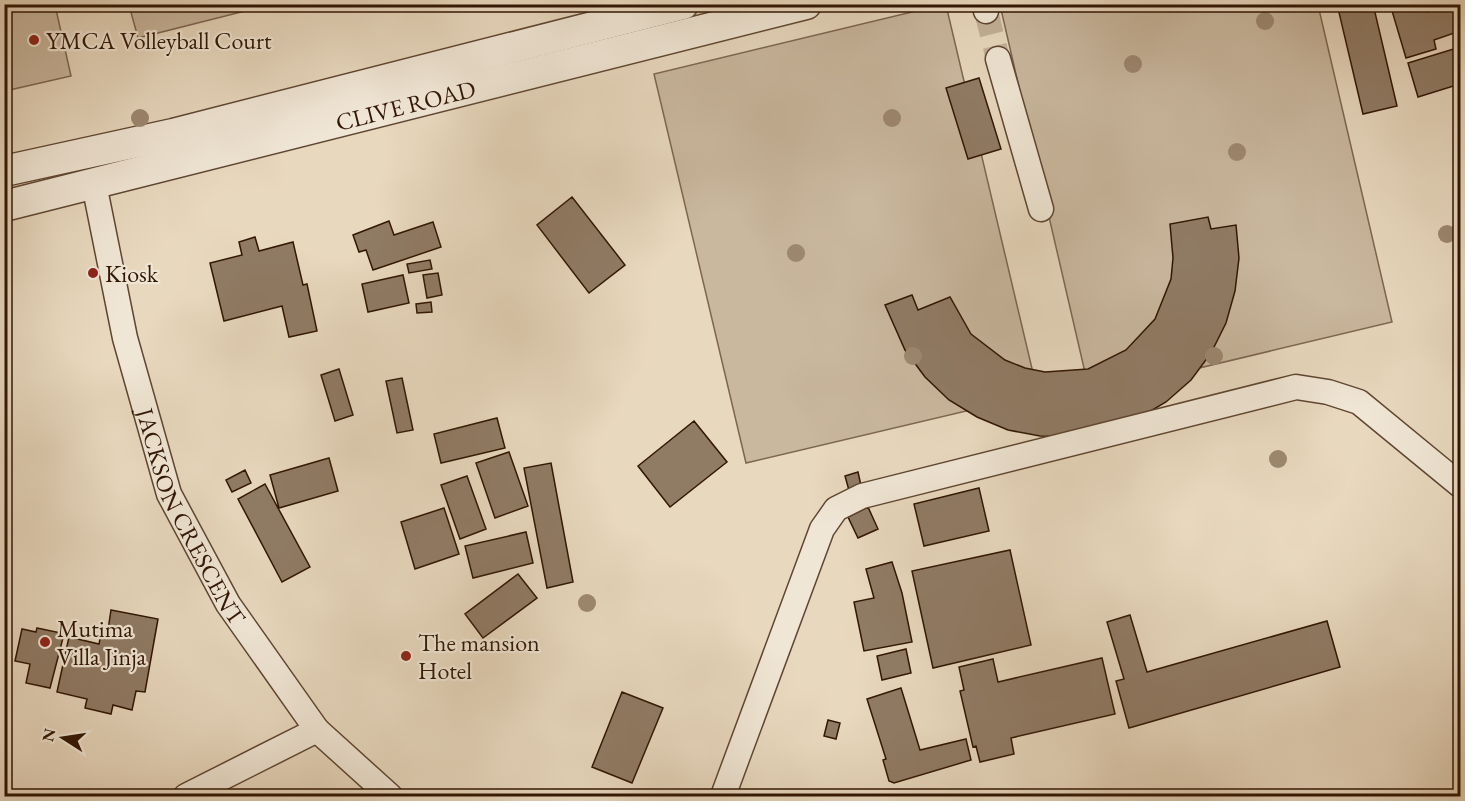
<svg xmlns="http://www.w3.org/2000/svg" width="1465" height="801" viewBox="0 0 1465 801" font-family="'EB Garamond',serif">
<rect width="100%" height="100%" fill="#e8d8be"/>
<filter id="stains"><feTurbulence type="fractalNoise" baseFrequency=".00333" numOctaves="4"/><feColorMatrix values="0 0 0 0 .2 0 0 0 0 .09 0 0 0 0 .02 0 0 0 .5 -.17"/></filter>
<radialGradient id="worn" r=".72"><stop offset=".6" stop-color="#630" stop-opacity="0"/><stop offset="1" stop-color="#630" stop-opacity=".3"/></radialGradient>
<!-- green -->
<path fill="#c9b79e" stroke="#7d6651" stroke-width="1.5" d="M4,5h51l16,71 -66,15z
M129,5v-1l140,1 -131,33z
M941,5h5l92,389 -292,69 -92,-389z
M1000,5h318l74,317 -302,72z"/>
<!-- building -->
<path fill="#907b65" stroke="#311604" stroke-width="1.5" d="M1337,4h36l24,102 -34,8z
M1390,4h35l2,8 23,-8h10v27l-26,9 2,9 -30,9z
M1460,47v37l-42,13 -10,-34z
M979,78l22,71 -33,10 -22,-71z
M572,197l53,68 -36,28 -52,-68z
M1208,217l3,12 25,-4 3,33 -4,33 -9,32 -15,30 -20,27 -25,22 -29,17 -64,18 -33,-1 -32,-6 -31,-13 -28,-17 -24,-23 -20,-27 -20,-45 27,-10 6,15 32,-13 21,37 34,26 20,8 20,4 43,-3 38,-19 29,-31 16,-40 2,-21 -3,-34z
M389,221l5,14 39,-13 8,25 -68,23 -7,-20 -7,2 -6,-17z
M255,237l4,14 34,-9 10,43 4,-1 10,47 -28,6 -7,-31 -58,15 -14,-58 32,-8 -3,-13z
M430,260l2,9 -23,4 -2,-9z
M438,273l4,22 -15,3 -4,-23z
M403,275l6,28 -41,9 -6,-28z
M431,302l1,10 -15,1 -1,-9z
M339,369l14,46 -18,6 -14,-46z
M402,378l11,52 -16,3 -11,-52z
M497,418l8,30 -64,15 -7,-29z
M694,421l33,41 -57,45 -32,-41z
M509,452l19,54 -33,12 -19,-55z
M329,458l9,33 -59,17 -9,-33z
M551,463l22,119 -26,6 -23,-120z
M245,470l6,13 -19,9 -6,-12z
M858,472l4,18 -12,4 -5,-18z
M467,476l19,53 -26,10 -19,-54z
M265,484l45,83 -28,15 -44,-83z
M979,488l10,43 -65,15 -10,-42z
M868,507l10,22 -20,9 -10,-21z
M444,508l15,46 -44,15 -14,-47z
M526,532l7,31 -60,15 -8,-32z
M1010,550l21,95 -98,23 -21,-97z
M892,562l10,31 10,49 -48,9 -10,-49 20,-4 -8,-29z
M518,574l19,24 -54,40 -18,-24z
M111,610l47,9 -13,73 -9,-1 -4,19 -19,-5 -2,9 -26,-6 2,-9 -30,-7 12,-55 30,7 3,-15 6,1z
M1130,615l17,57 180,-51 13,46 -211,61 -13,-47 8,-2 -17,-57z
M37,628l24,5 -1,4 3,1 -13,50 -24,-5 4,-19 -15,-3 7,-32 14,3z
M906,649l5,24 -29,7 -5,-24z
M1102,658l13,56 -104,24 3,16 -34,8 -4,-16 -3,1 -13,-56 4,-1 -5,-23 34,-8 5,23z
M901,688l19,62 46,-11 5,21 -77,23 -5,-2 -6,-21 3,-1 -19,-60z
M622,692l41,16 -31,75 -40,-16z
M828,720l12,3 -4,16 -12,-3z"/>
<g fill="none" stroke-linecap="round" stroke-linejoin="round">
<!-- minor-tunnel -->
<path stroke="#c3b199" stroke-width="24" stroke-dasharray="24 12" stroke-linecap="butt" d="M986,11l12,48"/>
<defs>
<g id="minor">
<path d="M984,4l2,7"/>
<path d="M998,59l43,150"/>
<path id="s1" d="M94,184l31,154 44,156 59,110 89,126 73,66"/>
<path d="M186,796l131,-66"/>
<path d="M723,796l99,-267 14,-20 26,-13 434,-109 32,5 31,10 101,83"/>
</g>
<g id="tertiary">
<path d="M4,171l169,-37 510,-130"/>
<path id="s2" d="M4,206l802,-202"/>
</g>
</defs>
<!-- minor casing -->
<use href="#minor" stroke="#5f4632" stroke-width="27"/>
<!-- tertiary casing -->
<use href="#tertiary" stroke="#5f4632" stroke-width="33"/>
<!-- minor -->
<use href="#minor" stroke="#f0e6d5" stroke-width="24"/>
<!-- tertiary -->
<use href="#tertiary" stroke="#f0e6d5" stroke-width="30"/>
</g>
<!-- trees -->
<g fill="#9d8871">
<circle cx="1265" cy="21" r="9"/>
<circle cx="1133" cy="64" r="9"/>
<circle cx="140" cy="118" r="9"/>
<circle cx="892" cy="118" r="9"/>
<circle cx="1237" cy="152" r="9"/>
<circle cx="1447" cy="234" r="9"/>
<circle cx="796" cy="253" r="9"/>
<circle cx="913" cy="356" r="9"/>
<circle cx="1214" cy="356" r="9"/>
<circle cx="1278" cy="459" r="9"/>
<circle cx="587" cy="603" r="9"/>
</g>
<!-- markers -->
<g fill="#8f2418" stroke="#f0e6d5" stroke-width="2">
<circle cx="34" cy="40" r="6"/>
<circle cx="93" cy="273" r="6"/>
<circle cx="45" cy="642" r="6"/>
<circle cx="406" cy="656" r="6"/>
</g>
<g text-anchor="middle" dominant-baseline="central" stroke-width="4.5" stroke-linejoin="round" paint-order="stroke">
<!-- poi labels -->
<g font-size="24" fill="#311604" stroke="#f0e6d5" text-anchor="start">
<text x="46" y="40">YMCA Volleyball Court</text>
<text x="105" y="273">Kiosk</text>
<text x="57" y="628">Mutima<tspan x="57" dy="28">Villa Jinja</tspan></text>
<text x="418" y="642">The mansion<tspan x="418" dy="28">Hotel</tspan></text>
</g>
<!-- street labels -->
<g font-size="24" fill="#311604" stroke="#f0e6d5">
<text stroke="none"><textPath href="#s2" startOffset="414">CLIVE ROAD</textPath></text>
<text stroke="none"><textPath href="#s1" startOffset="348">JACKSON CRESCENT</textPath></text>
</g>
</g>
<!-- margin -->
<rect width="1465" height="801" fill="none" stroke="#e8d8be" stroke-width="24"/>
<rect x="6" y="6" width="1453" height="789" fill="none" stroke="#311604" stroke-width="3"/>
<rect x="12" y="12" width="1441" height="777" fill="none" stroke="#311604" stroke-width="1.5"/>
<!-- north arrow -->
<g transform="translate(63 738) rotate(282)" stroke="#f0e6d5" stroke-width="4.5" paint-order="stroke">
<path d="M0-4.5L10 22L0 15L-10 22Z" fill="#311604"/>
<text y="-9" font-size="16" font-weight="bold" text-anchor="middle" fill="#311604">N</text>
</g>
<rect width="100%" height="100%" filter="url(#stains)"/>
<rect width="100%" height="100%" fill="url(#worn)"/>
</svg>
